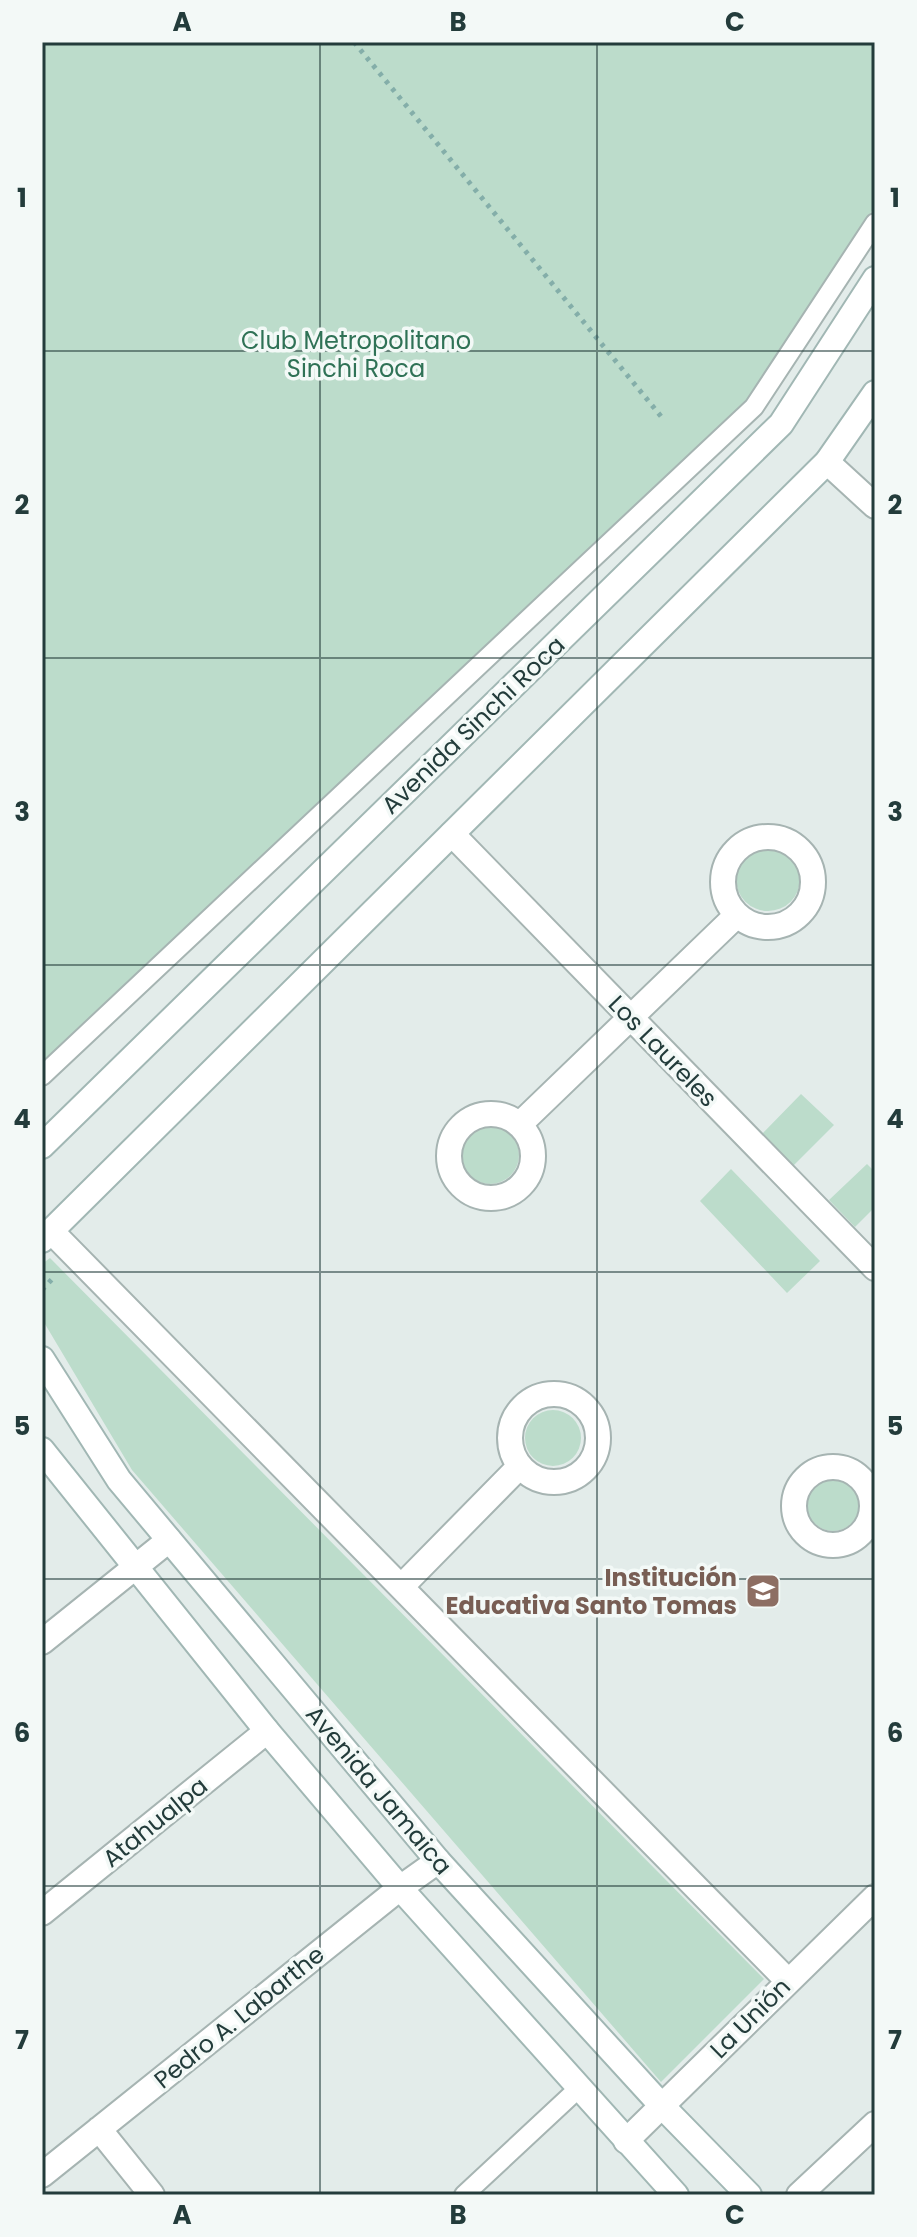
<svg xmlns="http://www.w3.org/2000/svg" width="917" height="2237" viewBox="0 0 917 2237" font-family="Poppins,sans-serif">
<rect width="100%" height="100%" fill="#e3ecea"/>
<!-- green -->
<path fill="#bcdccb" d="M42,42h833v164l-136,215 -697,652z
M736 879a32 32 0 1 1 64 0a32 32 0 1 1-64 0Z
M801,1094l33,31 -42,42 -31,-32z
M461 1155a29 29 0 1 1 58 0a29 29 0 1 1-58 0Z
M867,1164l8,8v35l-20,20 -26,-27z
M731,1169l89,92 -33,32 -87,-92z
M50,1258l714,721 -103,103 -529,-612 -90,-151v-55z
M525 1438a28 28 0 1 1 56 0a28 28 0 1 1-56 0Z
M807 1505a26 26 0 1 1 52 0a26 26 0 1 1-52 0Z"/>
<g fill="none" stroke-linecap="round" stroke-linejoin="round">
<defs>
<path id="lane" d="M42,1076l712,-669 121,-184
M464,2195l116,-108"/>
<path id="street" d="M827,462l48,44
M452,834l423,434
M723 882a45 45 0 1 1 90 0a45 45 0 1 1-90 0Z
M449 1156a42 42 0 1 1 84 0a42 42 0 1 1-84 0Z
M519,1125l218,-210
M51,1231l737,750
M510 1438a44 44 0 1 1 88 0a44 44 0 1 1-88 0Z
M794 1506a39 39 0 1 1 78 0a39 39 0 1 1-78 0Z
M401,1587l119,-121
M42,1642l127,-102
M42,1913l225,-182
M99,2129l53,66
M626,2141l249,-244
M42,2175l358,-287 38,-27
M799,2195l76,-71"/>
<path id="secondary" d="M42,1146l739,-722 94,-145
M42,1240l785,-778 48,-69
M42,1359l77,121 319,381 224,245 87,89
M42,1450l225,281 133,157 276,307"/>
</defs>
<!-- lane casing -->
<use href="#lane" stroke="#a6b4b2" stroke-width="22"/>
<!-- street casing -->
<use href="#street" stroke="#a6b4b2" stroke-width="28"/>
<!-- secondary casing -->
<use href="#secondary" stroke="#a1b7b4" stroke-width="28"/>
<!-- path -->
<path stroke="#84aea9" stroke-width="5" stroke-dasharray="4 6" stroke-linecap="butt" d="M354,42l310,378
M42,1290l13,-14"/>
<!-- lane -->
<use href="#lane" stroke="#fff" stroke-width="18"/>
<!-- street -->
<use href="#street" stroke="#fff" stroke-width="24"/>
<!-- secondary -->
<use href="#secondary" stroke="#fff" stroke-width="24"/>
</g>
<!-- grid -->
<path fill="none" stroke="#233c3b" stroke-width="2" stroke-opacity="0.55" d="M320,42v2153M597,42v2153M42,351h833M42,658h833M42,965h833M42,1272h833M42,1579h833M42,1886h833"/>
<!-- icons -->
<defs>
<symbol id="school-square" viewBox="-11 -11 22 22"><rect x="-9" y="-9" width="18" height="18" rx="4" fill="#8d6e63" stroke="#f3f9f7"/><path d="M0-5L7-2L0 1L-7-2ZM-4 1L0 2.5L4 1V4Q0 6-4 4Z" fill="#fff"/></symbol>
</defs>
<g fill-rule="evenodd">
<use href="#school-square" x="743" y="1571" width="40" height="40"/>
</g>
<g text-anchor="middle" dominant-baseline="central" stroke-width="7" stroke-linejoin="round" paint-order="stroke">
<!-- park labels -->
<g font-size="24" fill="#2f7256" stroke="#f3f9f7">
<text x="356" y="340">Club Metropolitano<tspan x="356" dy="28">Sinchi Roca</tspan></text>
</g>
<!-- street labels -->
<g font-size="24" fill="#233c3b" stroke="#f3f9f7">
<text transform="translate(473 725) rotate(-44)">Avenida Sinchi Roca</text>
<text transform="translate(663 1051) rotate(46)">Los Laureles</text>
<text transform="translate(379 1790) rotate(50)">Avenida Jamaica</text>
<text transform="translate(155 1822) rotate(-39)">Atahualpa</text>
<text transform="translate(239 2017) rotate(-39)">Pedro A. Labarthe</text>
<text transform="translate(750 2018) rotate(-45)">La Unión</text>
</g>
<!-- education labels -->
<g font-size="24" font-weight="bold" fill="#785e54" stroke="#f3f9f7" text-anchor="end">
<text x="737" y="1577">Institución<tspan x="737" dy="28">Educativa Santo Tomas</tspan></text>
</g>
</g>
<!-- border -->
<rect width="917" height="2237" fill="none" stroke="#f3f9f7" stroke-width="88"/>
<rect x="44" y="44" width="829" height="2149" fill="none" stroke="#233c3b" stroke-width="3"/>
<g font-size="26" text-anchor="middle" font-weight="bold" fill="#233c3b">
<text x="182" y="31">A</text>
<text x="458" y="31">B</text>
<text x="735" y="31">C</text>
<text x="22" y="207">1</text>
<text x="895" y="207">1</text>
<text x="22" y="514">2</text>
<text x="895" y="514">2</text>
<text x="22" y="821">3</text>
<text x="895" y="821">3</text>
<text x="22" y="1128">4</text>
<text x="895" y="1128">4</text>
<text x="22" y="1435">5</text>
<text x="895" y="1435">5</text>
<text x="22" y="1742">6</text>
<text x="895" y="1742">6</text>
<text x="22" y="2049">7</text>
<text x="895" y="2049">7</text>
<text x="182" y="2224">A</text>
<text x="458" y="2224">B</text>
<text x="735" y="2224">C</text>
</g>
</svg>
